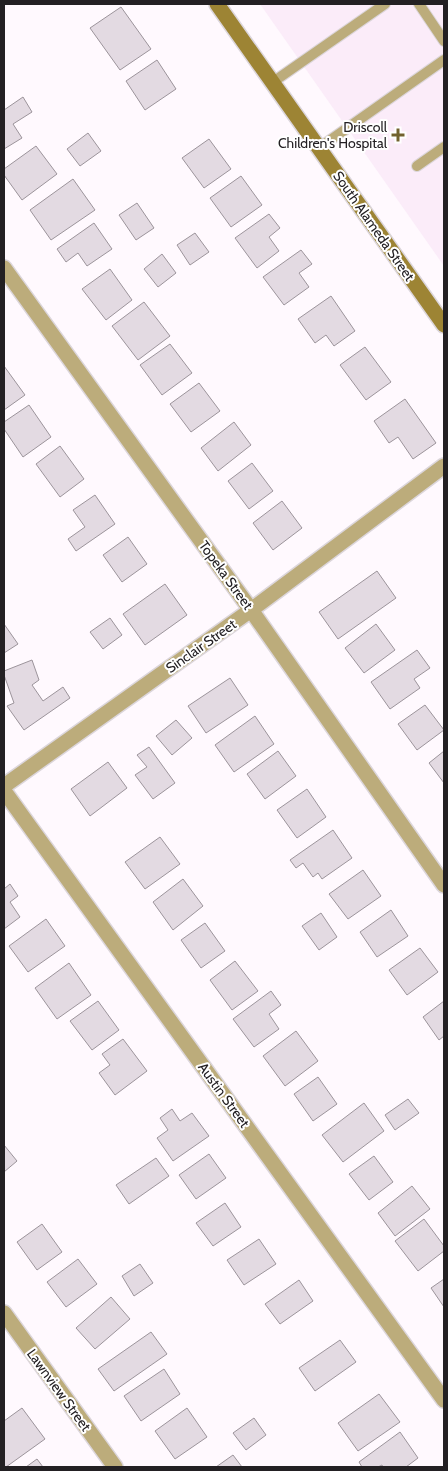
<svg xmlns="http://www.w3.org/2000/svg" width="448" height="1471" viewBox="0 0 448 1471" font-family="Cabin,sans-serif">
<rect width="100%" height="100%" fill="#fff9fe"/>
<!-- built -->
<path fill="#fbecf9" d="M260,4h184v262z"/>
<!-- building -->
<path fill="#e3dae2" stroke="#9c949b" d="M121,7l30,42 -31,21 -30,-42z
M157,60l19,29 -31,21 -19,-29z
M23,97l9,15 -19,12 9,14 -18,11v-39z
M88,133l13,18 -21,15 -13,-17z
M209,139l22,30 -27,19 -22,-30z
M36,146l21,28 -35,26 -18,-25v-6z
M241,176l21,29 -31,22 -21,-29z
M73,179l22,31 -44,30 -21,-30z
M137,203l17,25 -18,12 -17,-25z
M269,214l11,14 -11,9 10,14 -22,17 -22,-30z
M94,223l18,26 -25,17 -9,-13 -12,9 -9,-13z
M195,233l14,19 -19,13 -13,-20z
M301,250l11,14 -13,9 10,14 -25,18 -21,-28z
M162,254l14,19 -18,14 -14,-18z
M110,269l22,31 -26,20 -24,-31z
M331,296l24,35 -21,15 -8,-11 -11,8 -17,-24z
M144,302l26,34 -32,24 -26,-34z
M170,344l22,29 -30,22 -22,-30z
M365,347l26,35 -25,18 -26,-35z
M4,366l21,29 -21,15z
M199,383l21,28 -29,21 -21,-28z
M405,399l31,44 -23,16 -15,-22 -9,6 -15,-22z
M29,405l22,32 -28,20 -19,-28v-7z
M234,422l17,23 -33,26 -17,-23z
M60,446l24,33 -24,18 -24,-33z
M252,463l21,28 -24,18 -21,-28z
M95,495l20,29 -39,27 -8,-12 17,-12 -12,-17z
M282,501l20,27 -29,22 -20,-27z
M128,537l19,27 -25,18 -19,-27z
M377,571l19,27 -58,41 -19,-27z
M165,584l22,31 -42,30 -22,-31z
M110,618l12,17 -19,14 -13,-17z
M4,624l14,20 -14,9z
M376,624l19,26 -31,23 -19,-25z
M417,650l13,18 -16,11 6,9 -30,21 -19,-27z
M32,660l7,20 -7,5 11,16 20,-14 7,11 -46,32 -17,-24 7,-3 -10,-28v-4z
M230,678l18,27 -42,28 -18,-27z
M425,705l19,25 -27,20 -19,-26z
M255,716l19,28 -40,28 -19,-27z
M176,720l16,18 -20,17 -16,-19z
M149,747l26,36 -22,16 -18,-24 12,-8 -10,-12z
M278,751l18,25 -31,23 -18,-25z
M444,751v32l-15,-20z
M108,762l19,26 -37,28 -19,-27z
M307,789l19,28 -29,21 -20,-28z
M333,830l19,28 -30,21 -4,-6 -5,4 -10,-14 -7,5 -6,-8z
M160,837l20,27 -35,25 -20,-27z
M363,870l18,26 -33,23 -19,-25z
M183,879l20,27 -30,24 -20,-28z
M10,884l8,12 -8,6 10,15 -16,12v-40z
M391,910l17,26 -31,21 -17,-25z
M321,913l16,24 -18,13 -17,-24z
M46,919l19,27 -37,26 -19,-26z
M205,923l20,28 -24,17 -20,-28z
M420,948l18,24 -31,23 -18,-25z
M235,961l23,30 -26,19 -22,-30z
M69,963l22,32 -34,24 -22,-31z
M271,991l10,14 -12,9 10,15 -25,18 -21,-28z
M98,1001l21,29 -27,20 -22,-29z
M444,1001v35l-5,4 -16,-23z
M296,1031l22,30 -33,25 -22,-30z
M123,1039l24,32 -32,24 -16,-22 11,-8 -8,-11z
M318,1077l19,27 -24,17 -19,-27z
M408,1099l11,14 -24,17 -10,-15z
M364,1103l20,28 -41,31 -21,-27z
M172,1109l8,12 12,-8 17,23 -36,25 -16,-23 11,-8 -8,-12z
M4,1145l13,16 -13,11z
M209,1154l17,24 -30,21 -17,-24z
M374,1156l19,26 -24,18 -20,-26z
M156,1158l13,18 -40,28 -13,-19z
M412,1186l18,23 -35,27 -17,-23z
M225,1203l16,24 -28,19 -17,-23z
M424,1219l20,27v5l-26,20 -23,-30z
M42,1224l20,28 -25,18 -20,-28z
M259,1239l17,25 -32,21 -17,-25z
M78,1259l19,25 -31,23 -19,-25z
M140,1264l13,19 -19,13 -12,-20z
M444,1279v28l-13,-19z
M299,1280l14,21 -33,23 -15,-20z
M111,1297l19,22 -35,30 -19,-21z
M151,1332l16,22 -53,37 -16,-22z
M340,1340l16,22 -41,29 -16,-23z
M164,1369l16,25 -39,27 -17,-25z
M379,1394l21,28 -42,29 -20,-28z
M22,1408l23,31 -39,28h-2v-46z
M187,1408l20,29 -32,22 -20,-28z
M254,1418l12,17 -20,15 -13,-17z
M400,1432l18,26 -12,9h-23l-1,-2 -4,2h-16l-3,-5z
M233,1455l9,12h-26z
M37,1459l6,8h-17z"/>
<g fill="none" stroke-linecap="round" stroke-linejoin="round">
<defs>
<path id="lane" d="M419,4l25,37
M273,82l112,-78
M319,148l125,-88
M417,166l27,-19"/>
<path id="street" d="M4,268l247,342 193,275
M4,786l247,-176 193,-144
M4,791l440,609
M4,1313l111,154"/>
<path id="secondary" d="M217,4l227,321"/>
</defs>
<!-- lane casing -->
<use href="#lane" stroke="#dcd6db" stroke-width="12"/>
<!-- street casing -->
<use href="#street" stroke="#dcd6db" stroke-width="18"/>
<!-- secondary casing -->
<use href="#secondary" stroke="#dcd6db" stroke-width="18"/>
<!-- lane -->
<use href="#lane" stroke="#bcac7b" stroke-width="10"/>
<!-- street -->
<use href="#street" stroke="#bcac7b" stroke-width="15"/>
<!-- secondary -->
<use href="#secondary" stroke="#9d8434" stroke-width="15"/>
</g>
<!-- markers -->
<path fill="#72622f" stroke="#fff" stroke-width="2" d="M395.5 127.5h5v5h5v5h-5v5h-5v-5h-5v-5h5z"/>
<g text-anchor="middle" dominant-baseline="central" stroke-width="4" stroke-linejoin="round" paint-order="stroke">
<!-- poi labels -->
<g font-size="14" fill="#232023" stroke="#fff" text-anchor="end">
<text x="387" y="127">Driscoll<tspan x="387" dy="16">Children's Hospital</tspan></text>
</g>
<!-- street labels -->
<g font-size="14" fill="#232023" stroke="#fff">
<text transform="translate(374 226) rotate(55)">South Alameda Street</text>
<text transform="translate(226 575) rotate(54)">Topeka Street</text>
<text transform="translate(201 646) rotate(-35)">Sinclair Street</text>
<text transform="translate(224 1095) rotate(54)">Austin Street</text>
<text transform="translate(59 1390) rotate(54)">Lawnview Street</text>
</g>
</g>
<!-- border -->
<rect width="448" height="1471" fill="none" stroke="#232023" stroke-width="10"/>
</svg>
